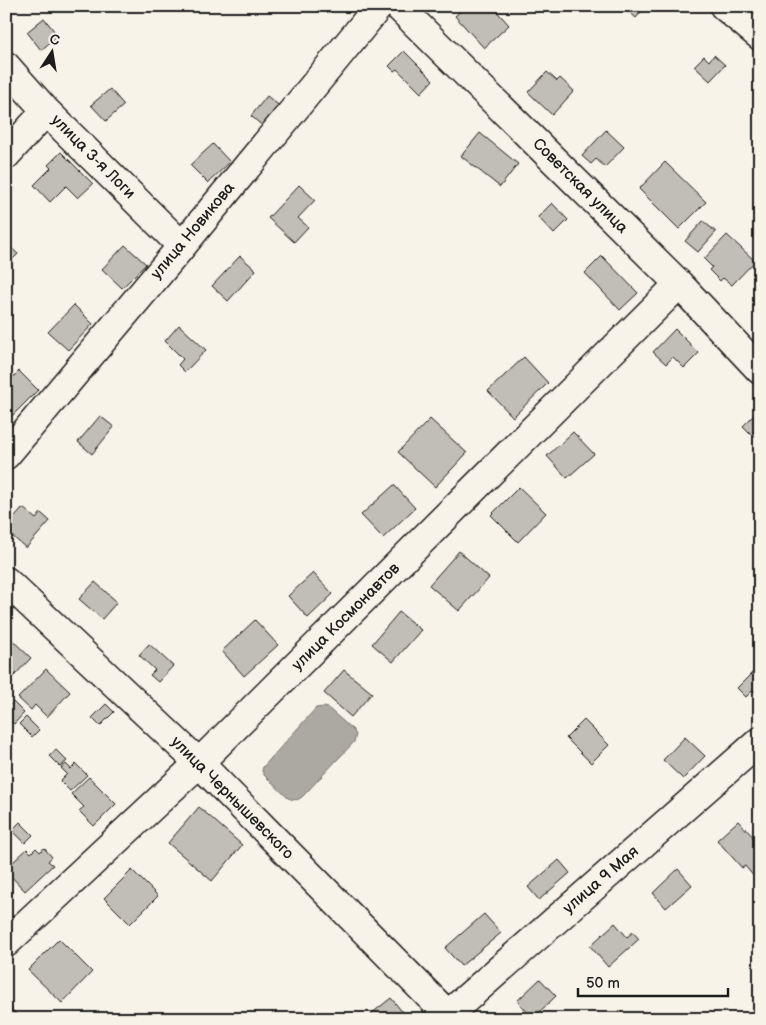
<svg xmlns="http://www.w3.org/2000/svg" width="766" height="1025" viewBox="0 0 766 1025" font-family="'Balsamiq Sans',sans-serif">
<rect width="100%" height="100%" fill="#f7f3e8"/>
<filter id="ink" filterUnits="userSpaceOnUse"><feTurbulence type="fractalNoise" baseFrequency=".02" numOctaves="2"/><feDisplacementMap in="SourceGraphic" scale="10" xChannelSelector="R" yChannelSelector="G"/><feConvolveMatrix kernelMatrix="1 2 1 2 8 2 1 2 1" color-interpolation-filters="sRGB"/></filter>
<g filter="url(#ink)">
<!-- water -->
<path fill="#aca9a2" stroke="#72716c" d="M324,707l4,1 25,22 3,5 -2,7 -52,55c-5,4 -9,3 -14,1l-24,-23 -2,-4 1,-4 53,-59z"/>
<!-- building -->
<path fill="#c0beb5" stroke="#1c1c1c" d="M466,6h26l17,19 -25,23 -29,-32z
M623,6h23l-10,12z
M44,18l14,18 -17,14 -14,-18z
M404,51l29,29 -12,13 -24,-24 -3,2 -5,-5z
M714,55l11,10 -15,16 -16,-15 10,-10 5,5z
M547,72l10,9 3,-3 14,13 -22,24 -24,-23z
M110,89l14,16 -18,16 -15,-16z
M267,96l15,12 -17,20 -14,-12z
M606,130l18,17 -19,20 -9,-8 -5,5 -9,-8z
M480,133l38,31 -18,23 -39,-31z
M213,144l17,18 -22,21 -18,-18z
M61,152l32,32 -15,14 -12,-12 -16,16 -16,-17 17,-17 -3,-3z
M665,162l41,40 -27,27 -40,-40z
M299,185l16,15 -17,18 10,9 -14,15 -26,-24z
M552,203l16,17 -14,14 -16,-17z
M703,221l13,11 -18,20 -13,-11z
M727,235l28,26 -23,24 -9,-7 -3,3 -11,-11 3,-3 -8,-8z
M6,243l12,11 -12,12z
M125,245l21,19 -24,24 -20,-19z
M240,256l16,14 -28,31 -16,-15z
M602,256l36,37 -18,17 -35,-37z
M74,305l19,19 -25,26 -20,-18z
M179,325l27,25 -21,22 -7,-7 5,-6 -18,-18z
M675,329l24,24 -15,15 -11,-11 -7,7 -13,-12z
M524,357l24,26 -35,34 -25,-26z
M19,371l19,19 -26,26 -6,-5v-27z
M757,412l3,3v28l-17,-17z
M100,416l14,11 -22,27 -14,-12z
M430,419l37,34 -32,34 -37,-35z
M573,432l21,22 -27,24 -20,-22z
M394,485l21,23 -32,30 -22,-23z
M519,487l27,26 -28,29 -27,-27z
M23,508l13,11 5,-6 9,8 -24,27 -20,-17v-4z
M459,551l30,27 -30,33 -30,-26z
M313,573l20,21 -25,24 -20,-22z
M95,582l22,20 -15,17 -23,-20z
M399,612l22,18 -28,32 -21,-18z
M255,620l23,25 -34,31 -22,-25z
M9,637l22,21 -18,19 -7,-6v-31z
M149,644l24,22 -15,16 -8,-7 5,-5 -16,-15z
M758,667l2,2v28l-7,-7 -7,7 -9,-9z
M46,669l24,23 -23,25 -12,-12 -4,5 -13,-12z
M344,670l28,23 -21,24 -27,-24z
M13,702l11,11 -10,11 -8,-7v-8z
M106,704l8,8 -14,14 -8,-8z
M26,717l13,13 -7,7 -13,-13z
M584,720l25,25 -18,18 -25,-25z
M685,737l20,19 -22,23 -20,-19z
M56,750l11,11 -7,6 -11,-11z
M66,764l5,5 5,-5 11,11 -17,16 -10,-10 7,-7 -6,-6z
M89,777l27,27 -22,22 -15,-15 5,-4 -13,-13z
M199,807l43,38 -30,36 -44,-38z
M738,821l22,23v32l-4,3 -11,-13 -3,2 -25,-28z
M20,822l13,13 -8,8 -13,-13z
M36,848l4,4 4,-4 8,9 -4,4 5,4 -28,26 -19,-20v-2l2,-1 -2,-2v-7l3,-2 4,5 14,-13 4,4z
M559,860l11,13 -31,27 -11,-13z
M678,869l14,16 -26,23 -13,-15z
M132,870l26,26 -28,28 -26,-26z
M484,914l17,19 -40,33 -16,-18z
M615,923l12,14 6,-5 6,7 -31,28 -18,-21z
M59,939l33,33 -30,31 -34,-33z
M540,979l16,17 -23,22 -16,-17z
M391,998l13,16 -5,5h-24l-4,-5z
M6,1003l14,16h-14z"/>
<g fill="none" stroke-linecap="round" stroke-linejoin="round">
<defs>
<path id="minor" d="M398,6l281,278 81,86
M724,6l36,30
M6,66l40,45 136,135
M6,155l40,-44
M6,455l176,-209 197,-240
M6,581l193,182 253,256
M6,943l193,-180 480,-479
M443,1019l317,-278"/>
</defs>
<!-- minor casing -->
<use href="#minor" stroke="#1c1c1c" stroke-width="31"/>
<!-- minor -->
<use href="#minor" stroke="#f7f3e8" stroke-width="28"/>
</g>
</g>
<g text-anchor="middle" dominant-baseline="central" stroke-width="5" stroke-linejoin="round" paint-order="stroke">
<!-- street labels -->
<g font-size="16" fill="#1c1c1c" stroke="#f7f3e8">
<text transform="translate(93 157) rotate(45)">улица 3-я Логи</text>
<text transform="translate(580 186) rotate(45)">Советская улица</text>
<text transform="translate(193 231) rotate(-50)">улица Новикова</text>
<text transform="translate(346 617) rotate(-45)">улица Космонавтов</text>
<text transform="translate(232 798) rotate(45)">улица Чернышевского</text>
<text transform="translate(601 880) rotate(-41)">улица 9 Мая</text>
</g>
</g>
<!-- margin -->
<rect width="766" height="1025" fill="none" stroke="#f7f3e8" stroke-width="25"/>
<rect x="12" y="12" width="741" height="1000" fill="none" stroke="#1c1c1c" stroke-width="2" filter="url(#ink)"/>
<!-- north arrow -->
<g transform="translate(52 52) rotate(12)" stroke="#f7f3e8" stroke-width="4" paint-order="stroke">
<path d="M0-4L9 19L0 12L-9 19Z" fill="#1c1c1c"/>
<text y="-8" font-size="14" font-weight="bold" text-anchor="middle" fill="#1c1c1c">С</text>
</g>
<!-- scale -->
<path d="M578 988v8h150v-8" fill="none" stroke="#1c1c1c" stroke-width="2.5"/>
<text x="586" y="988" font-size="15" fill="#1c1c1c" stroke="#f7f3e8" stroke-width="4" paint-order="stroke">50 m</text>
</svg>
